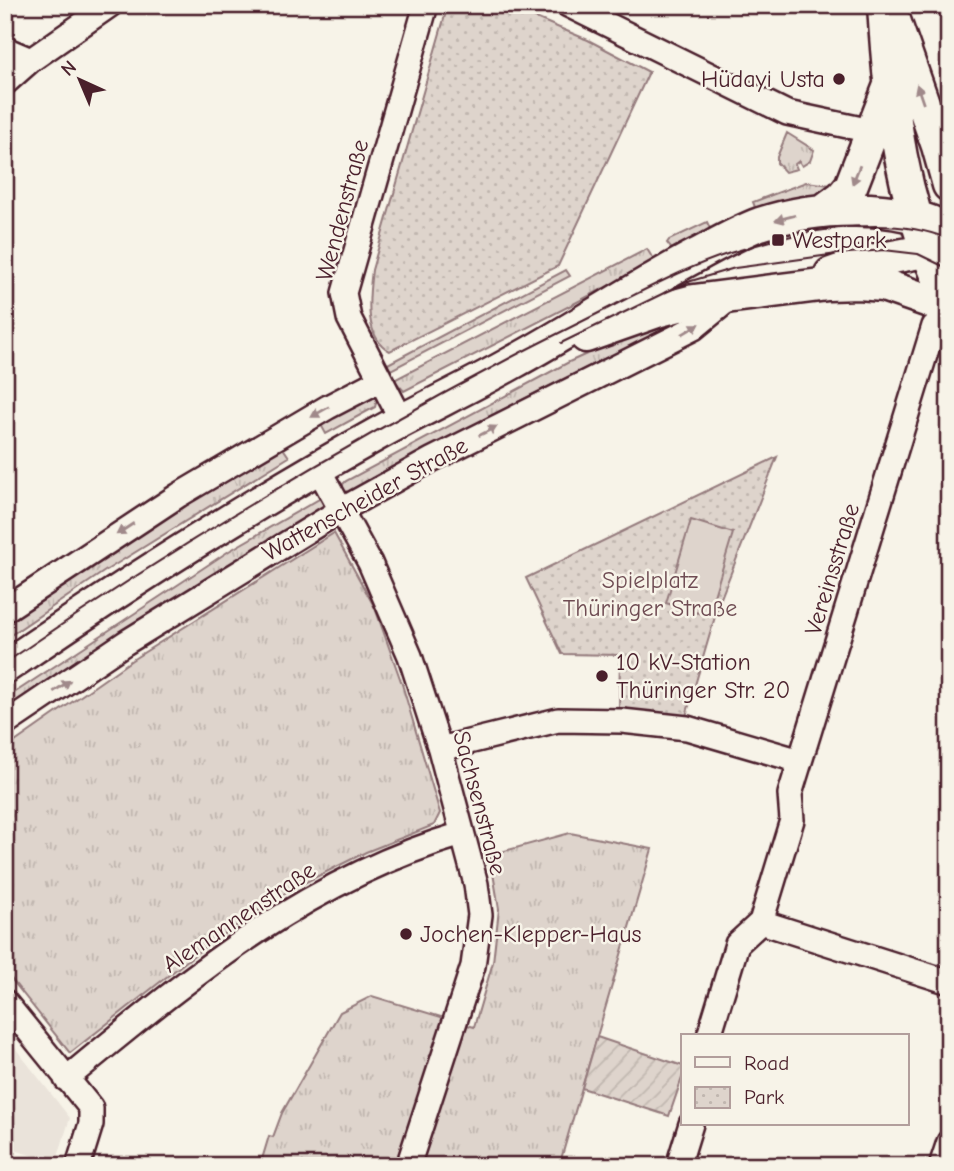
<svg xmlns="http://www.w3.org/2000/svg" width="954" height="1171" viewBox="0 0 954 1171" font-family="'Comic Neue',sans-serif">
<defs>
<pattern id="grass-tufts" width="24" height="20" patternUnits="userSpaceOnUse" patternTransform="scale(1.75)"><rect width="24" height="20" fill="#ded4cc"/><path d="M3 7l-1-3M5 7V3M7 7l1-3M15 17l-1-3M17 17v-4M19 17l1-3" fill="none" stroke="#c0b6af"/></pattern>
<pattern id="park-dots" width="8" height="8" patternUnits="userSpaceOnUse" patternTransform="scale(1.75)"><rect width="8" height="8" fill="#ded4cc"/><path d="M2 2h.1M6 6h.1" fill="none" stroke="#c0b6af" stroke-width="1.8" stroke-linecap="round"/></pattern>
<pattern id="garden-furrows" width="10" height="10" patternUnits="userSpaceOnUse" patternTransform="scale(1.75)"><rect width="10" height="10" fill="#ded4cc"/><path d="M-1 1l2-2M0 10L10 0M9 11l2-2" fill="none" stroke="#c0b6af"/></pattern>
</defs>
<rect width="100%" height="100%" fill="#f7f3e8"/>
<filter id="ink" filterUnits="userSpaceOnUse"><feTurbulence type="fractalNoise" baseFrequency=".0143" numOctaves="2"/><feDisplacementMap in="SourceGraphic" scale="14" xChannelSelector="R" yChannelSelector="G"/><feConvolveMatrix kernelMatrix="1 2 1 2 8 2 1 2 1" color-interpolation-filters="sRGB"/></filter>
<g filter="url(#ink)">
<!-- built -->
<path fill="#eae3da" d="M5,1035l65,83 -14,45 -51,-16z"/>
<!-- grass -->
<path fill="url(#grass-tufts)" stroke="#947a7c" stroke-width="2" d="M787,133l27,17 -4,11 -8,5 -3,-5 -4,3 2,5 -12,3 -8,-9v-6z
M806,182l33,4 -14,9 -68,17 -4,-10z
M707,222l5,11 -38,19 -7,-9 2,-3z
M647,249l8,13 -251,129 -10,-11z
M566,270l4,6 -183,96 -3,-6z
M694,316c-116,55 -231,111 -342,177h-5l-4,-4v-5l3,-3 223,-119 73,-33z
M370,395l7,4 -2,8 -49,27 -6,-11z
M281,445l8,12 -184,114 -100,68v-16l92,-63z
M321,498l4,3 1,5 -321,209v-16l224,-148z
M334,533l41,75 27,76 38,129 -6,12 -68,27 -78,39 -86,58 -132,104 -65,-82v-222l127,-89z
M570,833l82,16 -93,317h-299l9,-30 4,1 9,-24 58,-101 32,-16 102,31 19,-65 6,-53 -9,-54z"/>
<!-- park -->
<path fill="url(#park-dots)" stroke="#947a7c" stroke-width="2" d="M448,5h57l83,35 61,32 -91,194 -168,85c-27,-14 -21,-56 -18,-81z
M777,457l-58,146 -33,113 -67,-8 1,-53 -58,-1 -36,-76z"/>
<!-- garden -->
<path fill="url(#garden-furrows)" stroke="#947a7c" stroke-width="2" d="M597,1037l86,29v9l-14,41 -87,-28z"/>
<!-- pitch -->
<path fill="#ded4cc" stroke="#947a7c" stroke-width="2" d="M691,520l42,13 -25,83 -42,-13z"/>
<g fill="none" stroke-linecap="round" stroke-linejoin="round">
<defs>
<path id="street" d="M568,5l219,108 84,18
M5,49l26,11
M5,83l26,-23 79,-55
M402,421l-53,-103 -5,-25 82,-288
M318,468l52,95 40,93 30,93 36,135 4,31 -7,51 -65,200
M5,610l174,-115 149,-88 52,-27
M5,724l120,-81 216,-133 90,-50 263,-132 40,-33
M440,749l118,-29 64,1 65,7 113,33
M761,922l188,60
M5,1002l86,106v16l-13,42
M709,1036l28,-92 24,-22 31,-102 -2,-26 144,-468 15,-10
M66,1079c123,-101 240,-200 396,-245
M678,1166l13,-42
M941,1166l8,-24"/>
<path id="secondary" d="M884,5c6,102 17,202 65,294
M895,23l43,123 11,39
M823,211l19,-14 9,-11 38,-98
M831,274l34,-12 82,-15
M586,336l74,-26 34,-9 134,-17 31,-1 24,2 66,23
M5,667c121,-83 245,-162 374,-234 43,-24 89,-45 133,-70 63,-34 122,-75 185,-108 21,-11 41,-23 63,-31 54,-18 138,-23 189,7"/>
</defs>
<!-- street casing -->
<use href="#street" stroke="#4a1f2b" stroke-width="28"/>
<!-- secondary casing -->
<use href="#secondary" stroke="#4a1f2b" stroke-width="37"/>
<!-- street -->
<use href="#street" stroke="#f7f3e8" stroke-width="23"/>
<!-- secondary -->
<use href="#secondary" stroke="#f7f3e8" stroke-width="32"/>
<!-- tram -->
<path stroke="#4a1f2b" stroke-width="2" d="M561,343l103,-50 27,-12 44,-13 102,-14 47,-4 34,4 31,15
M5,663c163,-112 330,-213 505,-305 38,-20 76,-38 114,-58 34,-17 69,-35 106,-47 64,-21 155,-41 219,-14"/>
</g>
<!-- one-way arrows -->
<defs><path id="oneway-solid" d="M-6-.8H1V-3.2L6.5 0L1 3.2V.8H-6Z" transform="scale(1.75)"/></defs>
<g fill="#a0898a">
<use href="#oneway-solid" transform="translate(920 94) rotate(-109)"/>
<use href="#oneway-solid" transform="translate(856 175) rotate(112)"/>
<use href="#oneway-solid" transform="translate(785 218) rotate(165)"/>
<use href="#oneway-solid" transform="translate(691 329) rotate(-31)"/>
<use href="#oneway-solid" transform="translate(320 412) rotate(150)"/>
<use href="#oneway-solid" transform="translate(488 431) rotate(-27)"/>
<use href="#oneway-solid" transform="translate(125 529) rotate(147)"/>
<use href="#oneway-solid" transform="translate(62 686) rotate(-34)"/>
</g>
</g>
<!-- markers -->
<g fill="#4a1f2b" stroke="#f7f3e8" stroke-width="2.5">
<circle cx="839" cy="79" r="7"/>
<rect x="771" y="233" width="14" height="14" rx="3.5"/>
<circle cx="602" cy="676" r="7"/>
<circle cx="406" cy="934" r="7"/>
</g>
<g text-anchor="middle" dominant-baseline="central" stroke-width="5" stroke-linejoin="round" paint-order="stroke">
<!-- poi labels -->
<g font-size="24" fill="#4a1f2b" stroke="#f7f3e8" text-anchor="start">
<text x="825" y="79" text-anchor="end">Hüdayi Usta</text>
<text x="792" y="240">Westpark</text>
<text x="616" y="662">10 kV-Station<tspan x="616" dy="28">Thüringer Str. 20</tspan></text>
<text x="420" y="934">Jochen-Klepper-Haus</text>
</g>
<!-- street labels -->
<g font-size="24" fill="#4a1f2b" stroke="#f7f3e8">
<text transform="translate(342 210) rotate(-75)">Wendenstraße</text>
<text transform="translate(365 499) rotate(-29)">Wattenscheider Straße</text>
<text transform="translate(832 569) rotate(-73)">Vereinsstraße</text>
<text transform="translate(480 803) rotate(75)">Sachsenstraße</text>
<text transform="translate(239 917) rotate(-34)">Alemannenstraße</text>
</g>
<!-- park labels -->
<g font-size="24" fill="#6f4c53" stroke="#f7f3e8">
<text x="650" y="580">Spielplatz<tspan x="650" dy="28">Thüringer Straße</tspan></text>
</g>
</g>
<!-- margin -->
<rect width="954" height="1171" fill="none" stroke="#f7f3e8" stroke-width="28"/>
<rect x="14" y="14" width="926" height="1143" fill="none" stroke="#4a1f2b" stroke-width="2.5" filter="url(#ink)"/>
<!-- legend -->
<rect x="681" y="1034" width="228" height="91" fill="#f7f3e8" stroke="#b29e9c" stroke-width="2"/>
<rect x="695" y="1057" width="35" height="10" fill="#f7f3e8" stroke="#b29e9c" stroke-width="2"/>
<text x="744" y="1070" font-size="21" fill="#4a1f2b">Road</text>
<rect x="695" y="1087" width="35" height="21" fill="url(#park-dots)" stroke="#b29e9c" stroke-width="2"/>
<text x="744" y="1104" font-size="21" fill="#4a1f2b">Park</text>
<!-- north arrow -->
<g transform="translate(80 80) rotate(316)" stroke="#f7f3e8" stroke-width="5" paint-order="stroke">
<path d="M0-5L12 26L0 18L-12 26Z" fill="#4a1f2b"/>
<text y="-10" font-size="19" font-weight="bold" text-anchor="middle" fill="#4a1f2b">N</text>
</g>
</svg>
